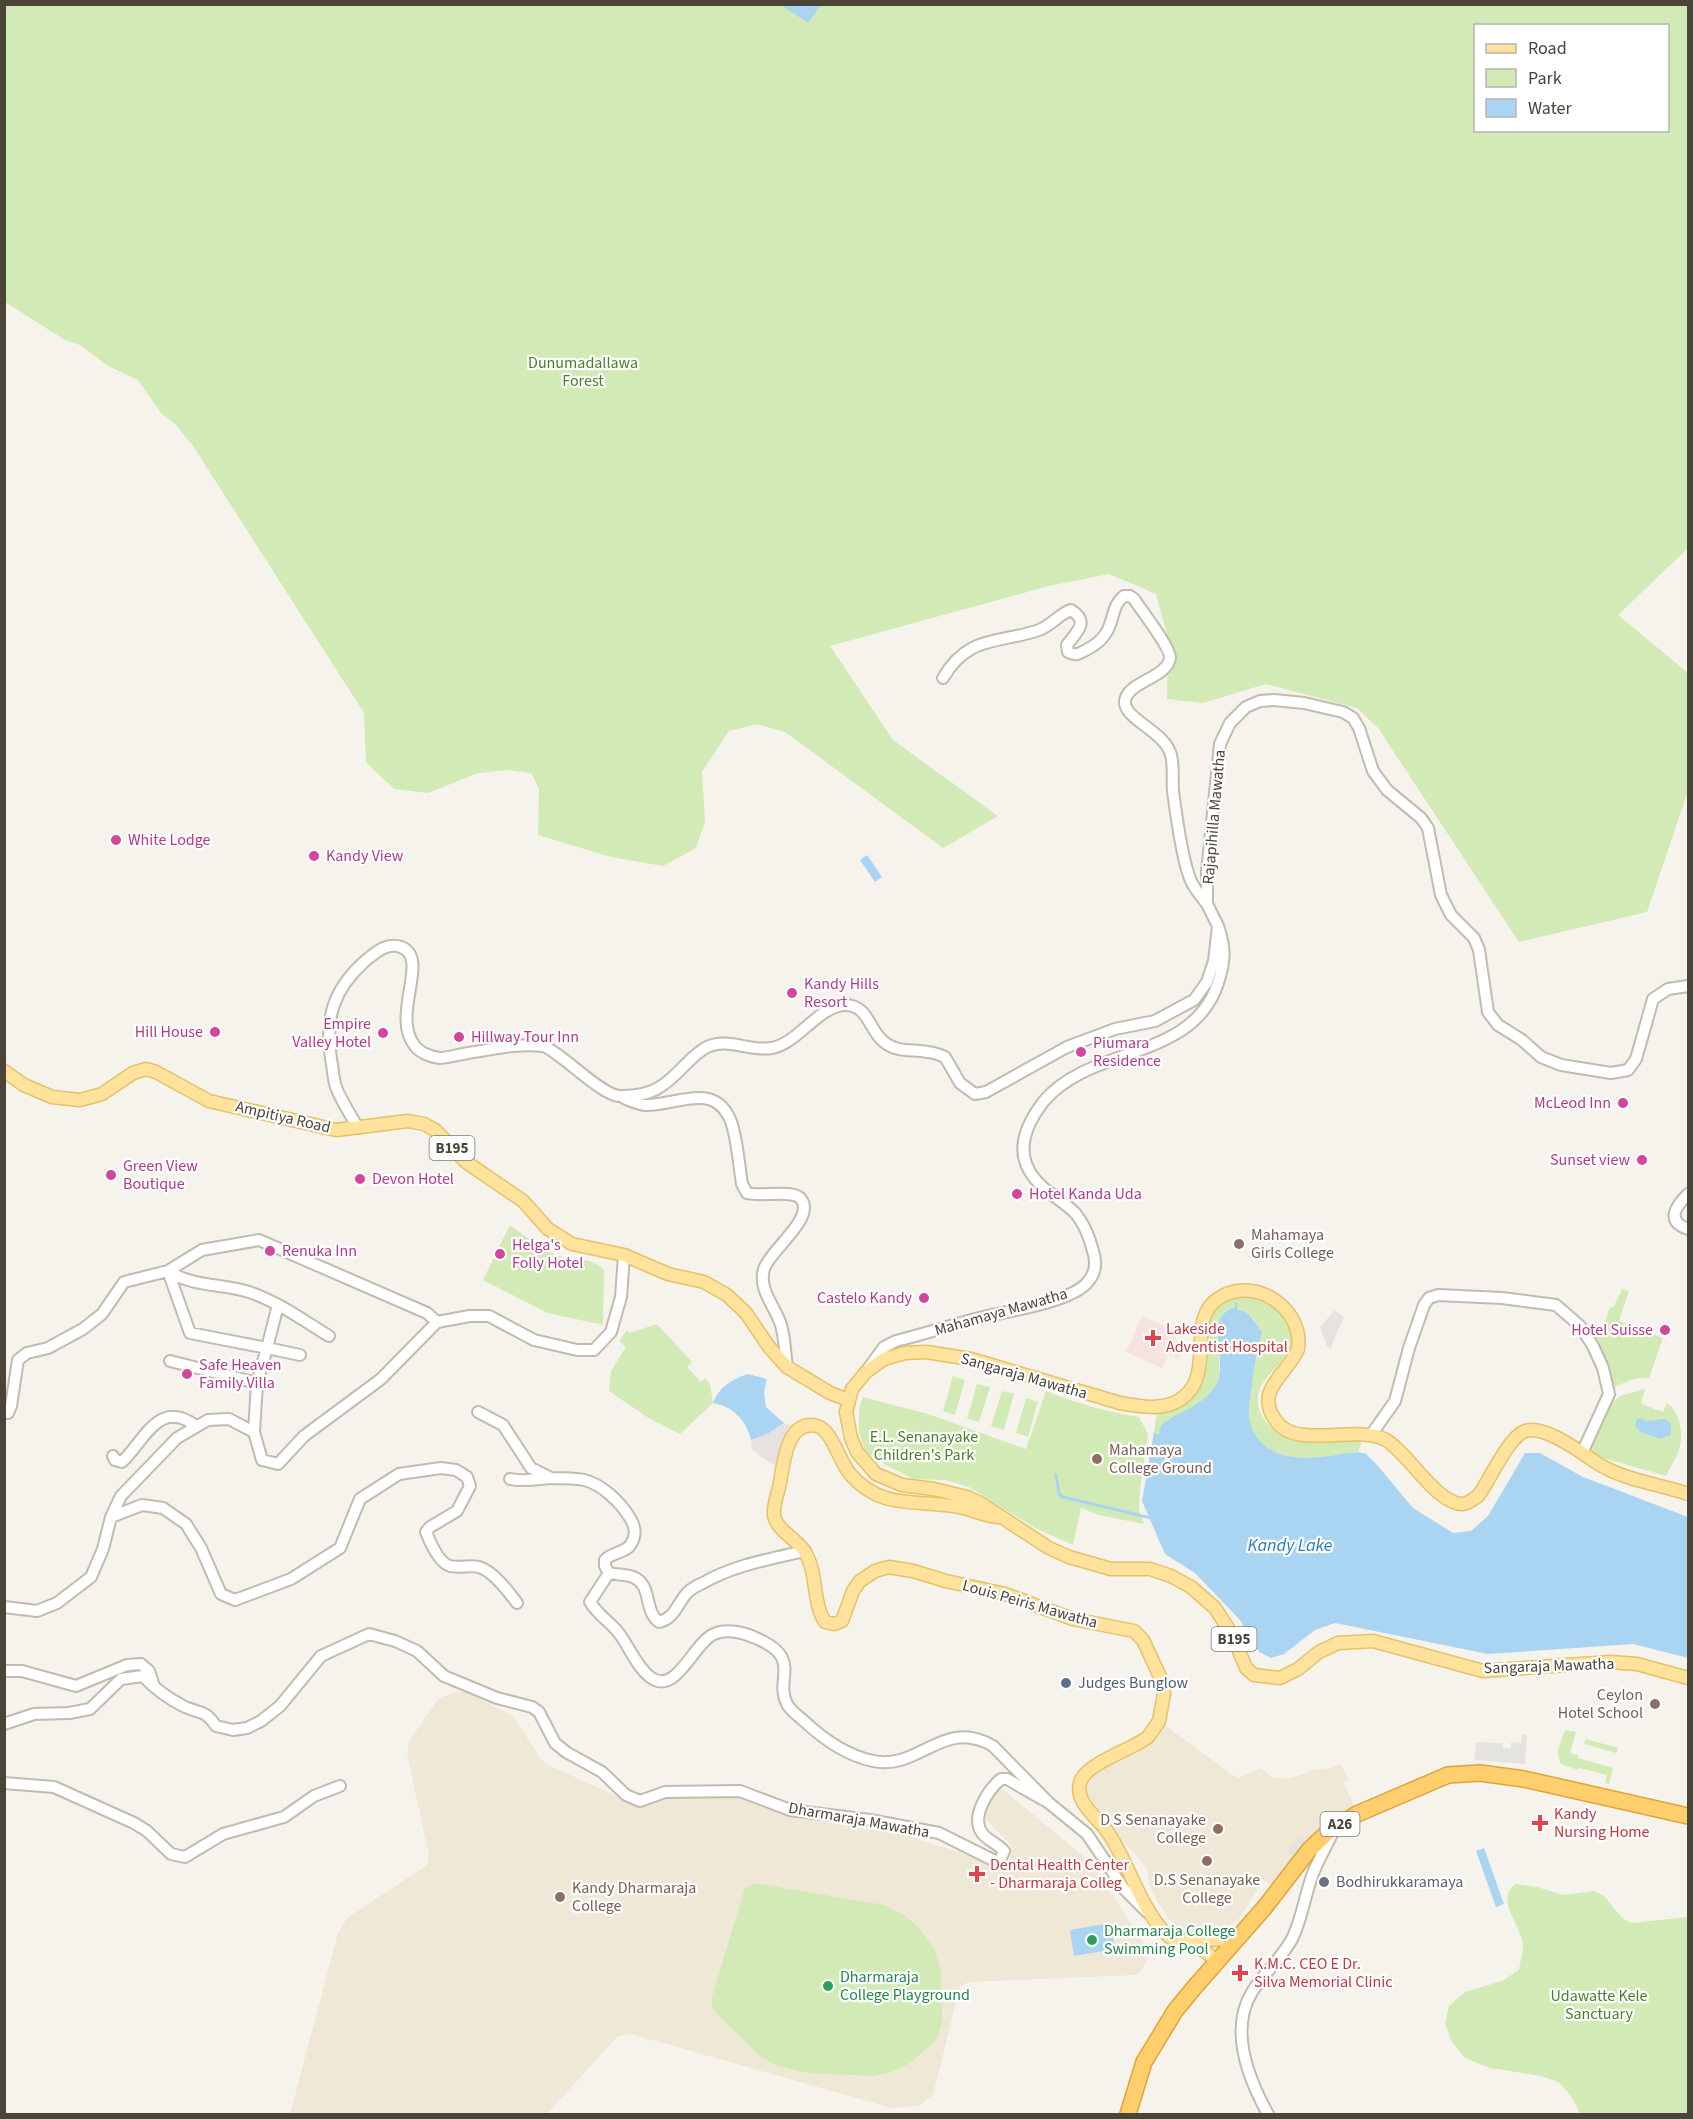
<svg xmlns="http://www.w3.org/2000/svg" width="1693" height="2119" viewBox="0 0 1693 2119" font-family="'Source Sans 3',sans-serif">
<rect width="100%" height="100%" fill="#f6f3ec"/>
<!-- education -->
<path fill="#efe8d6" d="M459,1692h7l47,24 28,43 7,6 75,34 111,-4 62,23 110,17 97,32 5,-4 4,-14 -2,-5 -27,-27 -3,-6 20,-24 93,77 53,83 3,9 -8,15 -5,4 -167,7 -9,4 -27,109 -15,11 -26,2 -261,-74 -14,3 -70,77h-257l48,-181 9,-15 80,-53 2,-10 -22,-101 2,-13 28,-40 5,-4z
M1163,1724l74,54 24,-10 11,9 15,2 17,-5 5,-4 22,-2 9,-4 9,15 -5,5 12,27 -83,75 -10,-6 -24,39 -22,14 -14,1 -9,-2 -18,-7 -7,-6 -18,-28 -4,-20 -5,-9 -37,-41 -18,-26 -1,-10 5,-11z"/>
<!-- medical -->
<path fill="#f6e3e0" d="M1142,1316l36,16 -5,11 11,5 -5,11 -11,-4 -6,13 -36,-16z"/>
<!-- green -->
<path fill="#d2eab5" fill-rule="evenodd" d="M781,4l27,19 13,-19 867,1v543l-70,67 70,58v118l-41,121 -128,30 -141,-214 -21,-20 -91,-24 -63,19 -36,-4 1,-61 -12,-44 -47,-20 -60,12 -219,60 63,94 105,76 -55,32 -158,-116 -28,-8 -28,7 -27,41 3,50 -9,26 -33,18 -52,-9 -73,-22 1,-46 -8,-16 -23,-3 -30,3 -50,20 -34,-4 -28,-27 -2,-49 -171,-267 -17,-21 -15,-12 -23,-33 -30,-14 -28,-21 -15,-5 -60,-38 -1,-297zM1476,26h192v104h-192z
M510,1225c16,12 31,24 49,31 17,7 30,-1 45,14l-1,55 -55,-12 -65,-33z
M1622,1289l7,2 -10,30 44,17 -14,40c-14,-2 -26,5 -38,11l-20,-54 13,-9 6,-19 3,1z
M1236,1297c16,0 37,3 46,17 6,9 13,18 10,29 -8,28 -50,40 -28,76 7,11 20,20 33,22 21,4 44,-1 65,-1l-4,12c-23,2 -46,9 -70,4 -20,-3 -37,-19 -39,-40 -1,-12 3,-26 4,-38 2,-15 4,-30 8,-46l-7,-13 -16,-11c-32,-2 -14,51 -20,72 -4,17 -26,29 -41,36 -4,2 -9,3 -12,7 -3,3 -4,8 -6,12l-5,-3 3,-21c31,-7 49,-16 50,-50 0,-14 -2,-28 3,-42 1,-5 5,-12 9,-16 4,-3 12,-4 17,-6z
M657,1324l35,38 -5,5 14,15 4,-4 5,6 3,19 -33,31 -33,-17 -38,-26 2,-20 15,-24 -7,-6 8,-11 2,3z
M953,1376l12,4 -10,35 -12,-4z
M977,1384l13,3 -11,35 -12,-3z
M1645,1389l-4,15 22,8 4,-9c13,9 16,28 13,43 -2,10 -10,21 -14,30l-73,-21 -2,-4 14,-42 15,-13z
M1002,1391l12,3 -10,36 -13,-4z
M1046,1391c30,12 61,21 93,26l9,17 -8,54 -1,22 5,14 -46,-9 -17,-7 -8,37 -38,-17 -66,-41 -24,-7 -32,-1 -38,-20 -10,-9 -6,-18v-23l4,-12 65,17 98,35z
M1026,1398l12,4 -10,35 -12,-4z
M1565,1730l11,2 -6,21 8,2v3l35,10 -4,16 -4,-1 2,-8 -28,-7 -1,2 -17,-6 -4,-12z
M1586,1739l32,9 -2,5 -32,-9z
M754,1883l130,22 20,10 16,14 14,20 7,22 1,51 -5,17 -27,24 -19,9 -18,4 -65,-3 -33,-8 -15,-9 -46,-45 -3,-11 34,-112z
M1515,1884l22,3 26,8 31,-4 10,5 19,23 9,4 56,-6v197h-108l-7,-15 -13,-16 -18,-7 -52,-8 -25,-10 -13,-16 -7,-18 4,-18 16,-14 37,-11 17,-11c1,-8 4,-17 4,-24 0,-20 -29,-44 -8,-62z"/>
<!-- parking -->
<path fill="#e5e3e0" d="M1335,1310l9,7 -14,32 -3,-3 -7,-19z
M784,1423l11,4 -12,13 -8,26 -23,-16 -1,-10 18,-7z
M1522,1734l5,1 -2,29 -51,-4 2,-18 27,1v5h8v-6l10,1z
M1301,1836l5,5 -15,15 -5,-5z"/>
<!-- water -->
<path fill="#a9d4f2" d="M781,5h40l-13,18z
M867,855l15,22 -7,5 -15,-22z
M1232,1308c15,1 23,13 30,24 -5,16 -7,31 -9,46 -1,12 -5,26 -4,38 2,21 19,37 39,40 24,5 47,-2 70,-4l8,2 12,12 35,42 40,25 18,-2 17,-15 37,-63h15l43,24 105,40v141l-55,-14 -145,10 -153,-31 -20,7 -31,24 -13,4 -12,-6 -19,-32 -45,-47 -30,-19 -23,-53 12,-69 5,3c0,-7 3,-12 9,-15 18,-11 37,-16 48,-35 13,-23 -12,-66 16,-77z
M748,1374l19,5 -3,13 2,15 18,16 -15,10 -18,7c-5,-21 -18,-33 -38,-37 6,-16 19,-24 35,-29z
M1641,1418l5,3 19,-2 6,5v11l-10,4 -20,-7 -6,-6 2,-7z
M1484,1848l20,56 -8,3 -20,-56z
M1111,1923l4,26 -41,7 -4,-26z"/>
<g fill="none" stroke-linecap="round" stroke-linejoin="round">
<!-- stream -->
<path stroke="#a9d4f2" stroke-width="3" d="M1236,1308v-4
M1056,1475l3,19 4,3 88,21"/>
<defs>
<path id="minor" d="M943,678c26,-44 56,-34 96,-48 13,-5 20,-16 32,-20 19,12 6,21 -4,35l1,7c7,4 11,2 18,-2 34,-17 20,-40 38,-54h6l4,3c7,11 37,49 36,59 -3,20 -43,24 -45,43 -2,18 40,30 46,54 3,11 1,24 2,36 3,23 9,70 18,90 4,9 10,15 16,23
M624,1098c7,3 15,7 22,7 29,1 67,-24 84,14 7,16 9,47 12,65l5,9c14,4 46,-4 54,6 15,19 -31,51 -37,70 -6,21 11,37 17,56 4,14 4,28 6,42
M358,1128c-7,-13 -17,-27 -22,-41 -3,-9 -3,-19 -5,-28 -6,-41 2,-69 33,-97 11,-9 22,-20 37,-15 30,11 -11,69 14,99 5,7 16,11 25,12 7,0 16,-3 23,-4 25,-4 54,-11 80,-8 4,1 8,4 12,7 16,10 49,43 65,43 32,1 45,-10 65,-31 6,-6 14,-14 22,-18 21,-10 43,5 65,1 26,-5 46,-41 72,-43 24,-1 25,25 39,36 13,12 29,8 44,11 6,0 13,3 18,5l15,26 15,11 11,-2 81,-45 48,-18 40,-8 39,-21 13,-18 7,-21 4,-35 -11,-22v-32l13,-128 10,-21 16,-16 14,-6 14,-1 30,3 39,9 10,6 6,10 14,43 14,19 34,28 7,10 13,67 10,20 23,23 5,12 9,62 10,13 24,15 19,17 20,8 50,8 17,-3 8,-11 17,-60 15,-10 20,-3
M1688,1194c-12,12 -23,27 0,35
M168,1271l22,62 77,15 -10,35 -3,49 8,28 16,4 26,-28 77,-57 56,-57 33,-6h19l45,24 43,10h17l17,-18 10,-35 3,-42
M168,1271c27,17 56,12 84,22 28,10 52,28 77,43
M278,1305l-11,43 33,7
M170,1361l87,22
M868,1369l16,-22 12,-6c28,-7 55,-16 83,-23 28,-7 88,-15 107,-34 10,-10 11,-21 7,-33 -3,-12 -9,-27 -17,-37 -12,-13 -30,-21 -41,-35 -22,-26 -9,-55 9,-78 47,-56 149,-40 174,-118 7,-22 8,-34 0,-57
M478,1412l25,13 28,43 20,10
M8,1413l3,-7 7,-46 9,-7 21,-5 35,-19 19,-15 22,-32 44,-11 34,-21 57,-10 168,73 10,9
M1371,1435l24,-34 14,-53 15,-43 5,-7 9,-3 64,3 54,7 24,21 13,20 10,22 6,26 -27,59
M113,1456l2,4 7,2c23,-22 37,-64 74,-36
M510,1479c14,3 27,0 41,-1 10,0 23,0 33,2 18,4 37,23 46,38 5,8 7,16 1,26 -5,9 -19,8 -26,16v6l4,7c8,2 17,1 24,4 20,8 10,33 26,45 15,-3 19,-19 28,-29 4,-4 11,-8 16,-10 31,-18 67,-24 102,-32
M111,1517l31,-12 21,3 23,16 15,24 20,46 14,6 56,-21 49,-31 20,-49 39,-25 42,-6 15,2 11,7 3,9 -13,25 -27,16 -4,5c4,10 13,31 24,34 10,2 20,-1 29,1 14,4 29,24 38,36
M609,1573l-19,29c7,12 20,20 28,30 11,14 18,34 32,45 26,20 43,-34 64,-43 14,-6 32,-1 44,5 45,20 16,40 29,65 3,6 11,12 16,16 20,19 42,35 70,41 47,10 69,-44 120,-15l56,57 38,31 37,55 23,23
M4,1607l33,4 20,-8 34,-26 12,-28 8,-32 10,-21 56,-58 31,-18 21,-1 25,13
M4,1671h18l54,15 51,-21 14,-1 8,7 4,12
M4,1724l30,-10 35,-1 21,-4 31,-30 22,-3c12,13 26,23 42,31 17,7 20,3 31,19l17,4 14,-2 14,-7 19,-15 41,-50 48,-22 26,7 22,10 27,25 53,22 35,9 7,5 16,31 11,9 36,20 24,23 14,6 25,-9 75,-1 50,19 80,10 69,13 58,29 3,-2 4,-9c-6,-7 -17,-11 -22,-18 -12,-17 7,-44 19,-54h6l42,24
M4,1783l50,4 80,36 13,8 24,23 14,3 38,-23 61,-17 30,-21 26,-10
M1268,2114c-19,-34 -39,-84 -16,-122 12,-19 31,-35 41,-55 9,-20 12,-41 19,-61 6,-16 15,-31 22,-46"/>
<path id="major" d="M4,1071l20,14 28,12 28,3 22,-6 31,-21 13,-4 10,3 53,29 127,29 72,-9 16,3 11,6 31,32 57,39 25,28 24,15 52,11 44,19 36,8 23,13 19,18 23,34 18,20 43,26 18,7
M1688,1494c-29,-10 -65,-14 -91,-31 -16,-11 -56,-41 -74,-31 -16,8 -33,48 -45,64 -5,3 -10,8 -16,8 -25,0 -55,-52 -76,-64 -29,-16 -90,10 -110,-19 -23,-31 12,-47 22,-72 6,-41 -44,-74 -79,-51 -33,21 -5,71 -33,97 -18,17 -44,12 -66,8l-149,-44 -45,-7 -21,1 -21,6 -18,13 -14,17 -6,23 5,26 6,14 19,22 26,11 32,4 33,8 13,6 69,45 20,9 42,12h39l21,7 20,11 24,21 18,28 13,32 8,7 26,3 18,-9 21,-17 19,-9 35,-2 110,30 127,-9 27,2 51,14
M998,1517c-15,-1 -28,-9 -44,-11 -40,-6 -74,3 -104,-32 -11,-13 -18,-44 -33,-48 -30,-8 -34,39 -37,57 -2,10 -7,22 -6,32 2,15 23,24 31,37 13,22 7,50 20,70l9,2 8,-3 11,-30 7,-10 15,-10 14,-4 24,4 33,10 59,13 68,25 61,12 9,9 19,41 2,13 -5,27 -11,16 -6,4c-16,10 -54,23 -61,39 -9,22 18,38 28,54 21,32 30,71 56,99 8,9 19,9 29,13 9,3 16,9 23,15
M1185,1939l51,1"/>
<path id="highway" d="M1128,2114l16,-52 31,-51 18,-22 72,-82 44,-57 19,-18 29,-18 91,-39 32,-2 44,6 164,37"/>
</defs>
<!-- minor casing -->
<use href="#minor" stroke="#c2bbae" stroke-width="14"/>
<!-- major casing -->
<use href="#major" stroke="#e6c16a" stroke-width="15"/>
<!-- highway casing -->
<use href="#highway" stroke="#e0a43c" stroke-width="18"/>
<!-- minor -->
<use href="#minor" stroke="#fff" stroke-width="10"/>
<!-- major -->
<use href="#major" stroke="#ffe39c" stroke-width="12"/>
<!-- highway -->
<use href="#highway" stroke="#ffcf6e" stroke-width="15"/>
</g>
<!-- markers -->
<g fill="#d1479c" stroke="#fff" stroke-width="2">
<circle cx="116" cy="840" r="6"/>
<circle cx="314" cy="856" r="6"/>
<circle cx="792" cy="993" r="6"/>
<circle cx="215" cy="1032" r="6"/>
<circle cx="383" cy="1033" r="6"/>
<circle cx="459" cy="1037" r="6"/>
<circle cx="1081" cy="1052" r="6"/>
<circle cx="1623" cy="1103" r="6"/>
<circle cx="1642" cy="1160" r="6"/>
<circle cx="111" cy="1175" r="6"/>
<circle cx="360" cy="1179" r="6"/>
<circle cx="1017" cy="1194" r="6"/>
<circle cx="270" cy="1251" r="6"/>
<circle cx="500" cy="1254" r="6"/>
<circle cx="924" cy="1298" r="6"/>
<circle cx="1665" cy="1330" r="6"/>
<circle cx="187" cy="1374" r="6"/>
</g>
<g fill="#8d6e63" stroke="#fff" stroke-width="2">
<circle cx="1239" cy="1244" r="6"/>
<circle cx="1097" cy="1459" r="6"/>
<circle cx="1655" cy="1704" r="6"/>
<circle cx="1218" cy="1829" r="6"/>
<circle cx="1207" cy="1861" r="6"/>
<circle cx="560" cy="1897" r="6"/>
</g>
<g fill="#e0444e" stroke="#fff" stroke-width="2">
<path d="M1150 1329h6v6h6v6h-6v6h-6v-6h-6v-6h6z"/>
<path d="M1537 1814h6v6h6v6h-6v6h-6v-6h-6v-6h6z"/>
<path d="M974 1865h6v6h6v6h-6v6h-6v-6h-6v-6h6z"/>
<path d="M1237 1964h6v6h6v6h-6v6h-6v-6h-6v-6h6z"/>
</g>
<circle fill="#5c6f8a" stroke="#fff" stroke-width="2" cx="1066" cy="1683" r="6"/>
<circle fill="#6b7280" stroke="#fff" stroke-width="2" cx="1324" cy="1882" r="6"/>
<g fill="#2e9e5b" stroke="#fff" stroke-width="2">
<circle cx="1092" cy="1940" r="6"/>
<circle cx="828" cy="1986" r="6"/>
</g>
<g text-anchor="middle" dominant-baseline="central" stroke-width="4.5" stroke-linejoin="round" paint-order="stroke">
<!-- shield labels -->
<g fill="#fff" stroke="#817c74" stroke-width="1.5">
<rect x="429.5" y="1136" width="45" height="24" rx="4.5"/>
<rect x="1211.5" y="1627" width="45" height="24" rx="4.5"/>
<rect x="1320.5" y="1812" width="39" height="24" rx="4.5"/>
</g>
<g font-size="15" font-weight="bold" fill="#4b4439">
<text x="452" y="1148">B195</text>
<text x="1234" y="1639">B195</text>
<text x="1340" y="1824">A26</text>
</g>
<!-- park labels -->
<g font-size="16" fill="#4a7f2a" stroke="#fff">
<text x="583" y="363">Dunumadallawa<tspan x="583" dy="18">Forest</tspan></text>
<text x="924" y="1437">E.L. Senanayake<tspan x="924" dy="18">Children's Park</tspan></text>
<text x="1599" y="1996">Udawatte Kele<tspan x="1599" dy="18">Sanctuary</tspan></text>
</g>
<!-- street labels -->
<g font-size="16" fill="#4b4439" stroke="#fff">
<text transform="translate(1214 817) rotate(-85)">Rajapihilla Mawatha</text>
<text transform="translate(283 1117) rotate(13)">Ampitiya Road</text>
<text transform="translate(1001 1312) rotate(-16)">Mahamaya Mawatha</text>
<text transform="translate(1024 1376) rotate(16)">Sangaraja Mawatha</text>
<text transform="translate(1030 1604) rotate(16)">Louis Peiris Mawatha</text>
<text transform="translate(1549 1666) rotate(-2)">Sangaraja Mawatha</text>
<text transform="translate(859 1820) rotate(10)">Dharmaraja Mawatha</text>
</g>
<!-- hotel labels -->
<g font-size="16" fill="#b23c85" stroke="#fff" text-anchor="start">
<text x="128" y="840">White Lodge</text>
<text x="326" y="856">Kandy View</text>
<text x="804" y="984">Kandy Hills<tspan x="804" dy="18">Resort</tspan></text>
<text x="371" y="1024" text-anchor="end">Empire<tspan x="371" dy="18">Valley Hotel</tspan></text>
<text x="203" y="1032" text-anchor="end">Hill House</text>
<text x="471" y="1037">Hillway Tour Inn</text>
<text x="1093" y="1043">Piumara<tspan x="1093" dy="18">Residence</tspan></text>
<text x="1611" y="1103" text-anchor="end">McLeod Inn</text>
<text x="1630" y="1160" text-anchor="end">Sunset view</text>
<text x="123" y="1166">Green View<tspan x="123" dy="18">Boutique</tspan></text>
<text x="372" y="1179">Devon Hotel</text>
<text x="1029" y="1194">Hotel Kanda Uda</text>
<text x="512" y="1245">Helga's<tspan x="512" dy="18">Folly Hotel</tspan></text>
<text x="282" y="1251">Renuka Inn</text>
<text x="912" y="1298" text-anchor="end">Castelo Kandy</text>
<text x="1653" y="1330" text-anchor="end">Hotel Suisse</text>
<text x="199" y="1365">Safe Heaven<tspan x="199" dy="18">Family Villa</tspan></text>
</g>
<!-- education labels -->
<g font-size="16" fill="#785e54" stroke="#fff" text-anchor="start">
<text x="1251" y="1235">Mahamaya<tspan x="1251" dy="18">Girls College</tspan></text>
<text x="1109" y="1450">Mahamaya<tspan x="1109" dy="18">College Ground</tspan></text>
<text x="1643" y="1695" text-anchor="end">Ceylon<tspan x="1643" dy="18">Hotel School</tspan></text>
<text x="1206" y="1820" text-anchor="end">D S Senanayake<tspan x="1206" dy="18">College</tspan></text>
<text x="1207" y="1880" text-anchor="middle">D.S Senanayake<tspan x="1207" dy="18">College</tspan></text>
<text x="572" y="1888">Kandy Dharmaraja<tspan x="572" dy="18">College</tspan></text>
</g>
<!-- health labels -->
<g font-size="16" fill="#be3a42" stroke="#fff" text-anchor="start">
<text x="1166" y="1329">Lakeside<tspan x="1166" dy="18">Adventist Hospital</tspan></text>
<text x="1554" y="1814">Kandy<tspan x="1554" dy="18">Nursing Home</tspan></text>
<text x="990" y="1865">Dental Health Center<tspan x="990" dy="18">- Dharmaraja Colleg</tspan></text>
<text x="1254" y="1964">K.M.C. CEO E Dr.<tspan x="1254" dy="18">Silva Memorial Clinic</tspan></text>
</g>
<!-- service labels -->
<g font-size="16" fill="#4e5e75" stroke="#fff" text-anchor="start">
<text x="1078" y="1683">Judges Bunglow</text>
</g>
<!-- worship labels -->
<g font-size="16" fill="#5b616d" stroke="#fff" text-anchor="start">
<text x="1336" y="1882">Bodhirukkaramaya</text>
</g>
<!-- leisure labels -->
<g font-size="16" fill="#27864d" stroke="#fff" text-anchor="start">
<text x="1104" y="1931">Dharmaraja College<tspan x="1104" dy="18">Swimming Pool</tspan></text>
<text x="840" y="1977">Dharmaraja<tspan x="840" dy="18">College Playground</tspan></text>
</g>
<!-- water labels -->
<g font-size="18" font-style="italic" fill="#2e7ab2" stroke="#fff">
<text x="1290" y="1545">Kandy Lake</text>
</g>
</g>
<!-- border -->
<rect width="1693" height="2119" fill="none" stroke="#4b4439" stroke-width="12"/>
<!-- legend -->
<rect x="1474" y="24" width="195" height="108" fill="#ffffff" stroke="#b7b4b0" stroke-width="1.5"/>
<rect x="1486" y="44" width="30" height="9" fill="#ffe39c" stroke="#b7b4b0" stroke-width="1.5"/>
<text x="1528" y="54" font-size="18" fill="#4b4439">Road</text>
<rect x="1486" y="69" width="30" height="18" fill="#d2eab5" stroke="#b7b4b0" stroke-width="1.5"/>
<text x="1528" y="84" font-size="18" fill="#4b4439">Park</text>
<rect x="1486" y="99" width="30" height="18" fill="#a9d4f2" stroke="#b7b4b0" stroke-width="1.5"/>
<text x="1528" y="114" font-size="18" fill="#4b4439">Water</text>
</svg>
